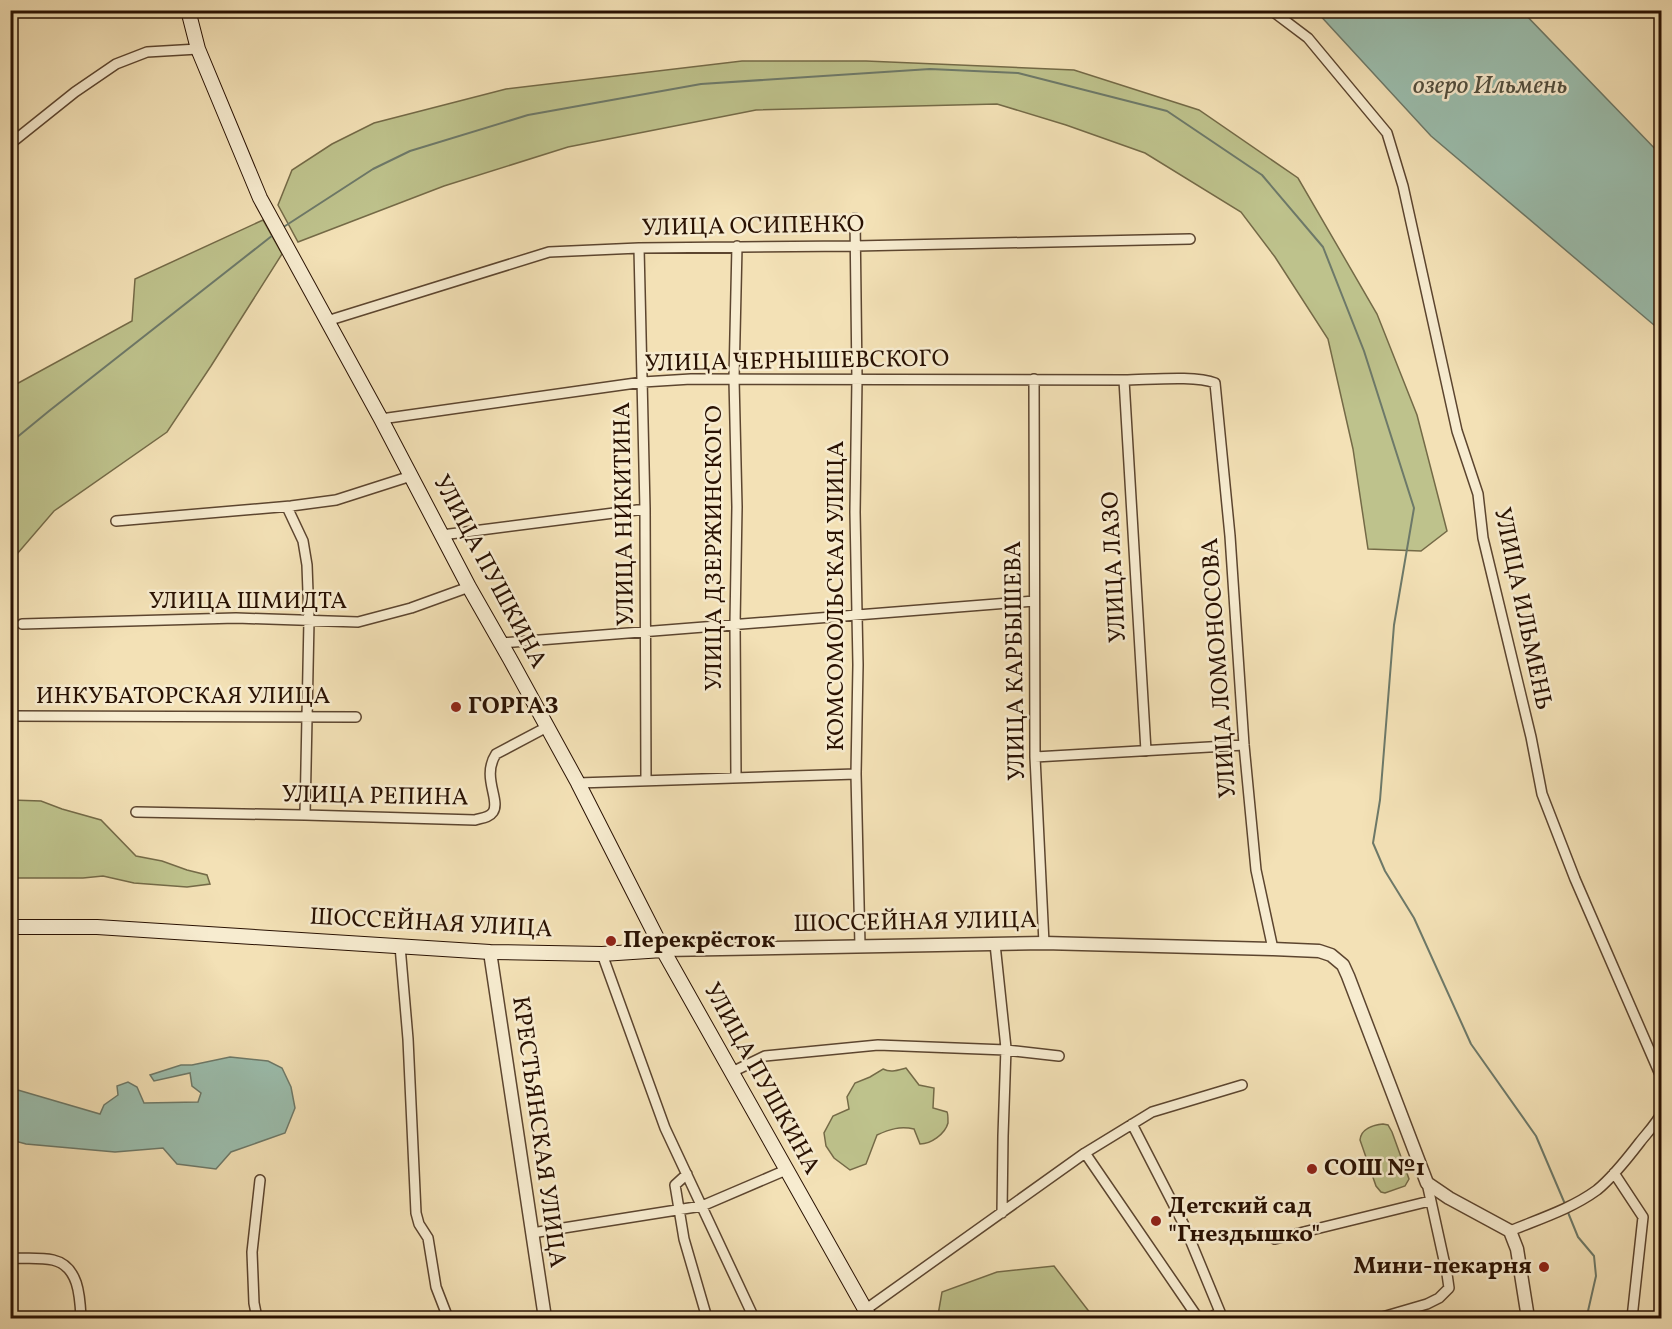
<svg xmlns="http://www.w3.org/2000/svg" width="1672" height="1329" viewBox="0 0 1672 1329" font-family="Vollkorn,serif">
<rect width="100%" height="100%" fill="#f3e1b6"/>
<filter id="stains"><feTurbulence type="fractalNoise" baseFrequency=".00333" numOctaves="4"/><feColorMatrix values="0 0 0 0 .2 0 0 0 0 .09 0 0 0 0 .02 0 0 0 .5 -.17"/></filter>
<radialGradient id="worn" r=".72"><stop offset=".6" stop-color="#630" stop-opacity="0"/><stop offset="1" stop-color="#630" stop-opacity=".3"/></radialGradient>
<!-- green -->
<path fill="#bec28c" stroke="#746a47" stroke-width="1.5" d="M742,61h124l208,9 125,40 99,68 79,136 40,101 30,116 -26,20 -53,-2 -15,-100 -25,-110 -53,-82 -34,-45 -96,-59 -79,-28 -69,-21 -241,6 -188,37 -124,39 -146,56 -20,-37 14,-35 40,-26 42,-21 132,-34z
M263,220l19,34 -71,112 -44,66 -113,79 -43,50v-174l121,-66 3,-42z
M11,800l30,1 21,8 39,11 35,36 26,5 25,9 20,5 3,9 -23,3 -53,-4 -31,-7 -20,2h-72z
M906,1068l13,17 15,3 -1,20 14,4c1,1 1,9 1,11 -3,11 -17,21 -28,21l-6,-15c-14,-3 -24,0 -37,6l-11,29 -16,6 -16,-12 -8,-12 -2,-13 9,-17 16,-7 -2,-12 8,-14 15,-6 13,-8c8,4 15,1 23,-1z
M1383,1124l5,1 4,7 17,47 -4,7 -20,7 -4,-1 -5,-6 -16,-46c1,-11 13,-15 23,-16z
M1054,1266l40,52h-155l-1,-3 4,-23 55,-20z"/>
<!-- water -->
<path fill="#9bbeae" stroke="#6d7969" stroke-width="1.5" d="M1316,11h206l139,144v176l-230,-195z
M230,1057l38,4 14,7 9,19 4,21 -10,25 -54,19 -15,17 -39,-5 -14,-16 -48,4 -89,-8 -15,-4v-52l89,26 4,-9 14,-10 -1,-9 11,-4 9,5 7,16 54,-1 3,-9 -9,-7 -2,-13 -36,8 -4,-6 31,-10h11z"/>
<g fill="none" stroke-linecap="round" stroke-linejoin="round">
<!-- stream -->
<path stroke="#6d7969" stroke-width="2" d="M282,228l91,-59 37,-18 118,-36 173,-31 229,-15 88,4 149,38 95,64 61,72 41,104 50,157 -20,117 -14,175 -7,43 12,28 29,47 57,126 65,92 29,68
M10,443l39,-32 224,-176
M1567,1210l11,27 16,19 2,20 -8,35 -7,7"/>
<defs>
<path id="minor" d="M1271,10l37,28 79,95 16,53 54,245 21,63 5,44 48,199 11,57 33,85 87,200
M10,144l65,-52 41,-28 31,-12 51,-3
M855,218l2,161 -2,133 3,153 -2,109 4,172
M639,248l6,261 1,271
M327,321l222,-69 90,-4 216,-2 335,-7
M1034,379l1,378 9,186
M1124,380l22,371
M381,419l262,-37 48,-3 433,1c24,0 71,-5 91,3l15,153 14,209 12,125 17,79
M287,507l16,34 4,24 2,55 -4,195
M116,521l175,-15 45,-6 75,-24
M442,535l203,-26
M22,624l214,-6 122,4 53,-14 58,-21
M501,643l533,-42
M10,716l346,1
M1035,757l209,-12
M736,777l-1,-153 2,-117 -3,-128 3,-133
M578,783l278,-9
M136,812l169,3 170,5c6,-2 14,-2 18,-8 8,-12 -12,-35 3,-58l51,-27
M995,944l11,104 -3,88 -1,77
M400,946l8,93 8,174 3,11 9,14 8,49 12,31
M602,954l63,174 89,190
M732,1072l33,-16 113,-11 128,5 53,6
M1132,1124l52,101 36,87 -10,6
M1085,1153l113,165
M1614,1173l29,44 -11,101
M687,1174l-12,11 9,54 23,79
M1510,1231c29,-12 61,-22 87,-41 16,-13 30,-31 43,-48 7,-9 17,-19 22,-30
M532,1233l170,-27 84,-36
M1275,1239l155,-38
M10,1258c14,1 30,-1 43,2 26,6 27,37 28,58
M865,1310l220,-157 67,-41 90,-27
M257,1318l-3,-15 -2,-51 8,-72
M1379,1318l48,-14 12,-6 10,-10 -2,-14 -20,-91"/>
<path id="tertiary" d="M663,950l381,-7 229,6 46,2 12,4 12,10 5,11 79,207 22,15 61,33 7,18 11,69
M490,952l55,366"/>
<path id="secondary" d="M188,10l10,39 62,149 121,221 88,168 41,72 68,124 85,167 207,368
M10,927h87l393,25 112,2 61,-4"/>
</defs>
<!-- minor casing -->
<use href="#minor" stroke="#5c452f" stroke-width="12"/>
<!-- tertiary casing -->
<use href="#tertiary" stroke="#5c452f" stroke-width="15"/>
<!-- secondary casing -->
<use href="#secondary" stroke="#291102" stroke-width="16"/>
<!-- minor -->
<use href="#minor" stroke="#f7ecd0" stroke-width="9"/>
<!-- tertiary -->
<use href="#tertiary" stroke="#f7ecd0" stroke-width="12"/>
<!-- secondary -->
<use href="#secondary" stroke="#f7ecd0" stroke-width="14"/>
</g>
<!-- markers -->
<g fill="#8f2418" stroke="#f7ecd0" stroke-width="2">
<circle cx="456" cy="707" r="6"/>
<circle cx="611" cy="941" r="6"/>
<circle cx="1312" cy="1169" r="6"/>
<circle cx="1156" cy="1221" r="6"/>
<circle cx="1544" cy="1267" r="6"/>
</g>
<g text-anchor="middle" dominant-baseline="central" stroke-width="5" stroke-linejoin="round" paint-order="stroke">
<!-- street labels -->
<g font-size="24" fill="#291102" stroke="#f7ecd0">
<text transform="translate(753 227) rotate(-1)">УЛИЦА ОСИПЕНКО</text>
<text transform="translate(797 362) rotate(-1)">УЛИЦА ЧЕРНЫШЕВСКОГО</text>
<text transform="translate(625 514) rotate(-91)">УЛИЦА НИКИТИНА</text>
<text transform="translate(715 548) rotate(-90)">УЛИЦА ДЗЕРЖИНСКОГО</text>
<text transform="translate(1115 567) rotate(-93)">УЛИЦА ЛАЗО</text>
<text transform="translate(489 572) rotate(62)">УЛИЦА ПУШКИНА</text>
<text transform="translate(837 596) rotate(-90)">КОМСОМОЛЬСКАЯ УЛИЦА</text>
<text x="248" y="602">УЛИЦА ШМИДТА</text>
<text transform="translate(1522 609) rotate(78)">УЛИЦА ИЛЬМЕНЬ</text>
<text transform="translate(1016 661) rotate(-91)">УЛИЦА КАРБЫШЕВА</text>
<text transform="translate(1220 668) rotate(-94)">УЛИЦА ЛОМОНОСОВА</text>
<text x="183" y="697">ИНКУБАТОРСКАЯ УЛИЦА</text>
<text transform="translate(375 797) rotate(1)">УЛИЦА РЕПИНА</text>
<text transform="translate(915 923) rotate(-1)">ШОССЕЙНАЯ УЛИЦА</text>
<text transform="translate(431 924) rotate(3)">ШОССЕЙНАЯ УЛИЦА</text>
<text transform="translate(761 1079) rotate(61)">УЛИЦА ПУШКИНА</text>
<text transform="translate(538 1132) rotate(82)">КРЕСТЬЯНСКАЯ УЛИЦА</text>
</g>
<!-- poi labels -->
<g font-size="24" font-weight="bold" fill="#291102" stroke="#f7ecd0" text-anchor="start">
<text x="468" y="707">ГОРГАЗ</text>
<text x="623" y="941">Перекрёсток</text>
<text x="1324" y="1169">СОШ №1</text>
<text x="1168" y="1207">Детский сад<tspan x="1168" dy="28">"Гнездышко"</tspan></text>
<text x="1532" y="1267" text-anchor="end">Мини-пекарня</text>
</g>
<!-- water labels -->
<g font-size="26" font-style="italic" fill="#514e3e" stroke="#f7ecd0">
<text x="1490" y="86">озеро Ильмень</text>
</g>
</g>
<!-- margin -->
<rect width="1672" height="1329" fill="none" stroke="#f3e1b6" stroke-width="36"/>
<rect x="12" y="12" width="1648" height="1305" fill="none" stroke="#291102" stroke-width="3"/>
<rect x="18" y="18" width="1636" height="1293" fill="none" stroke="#291102" stroke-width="1.5"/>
<rect width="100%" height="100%" filter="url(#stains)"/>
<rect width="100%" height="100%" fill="url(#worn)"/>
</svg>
